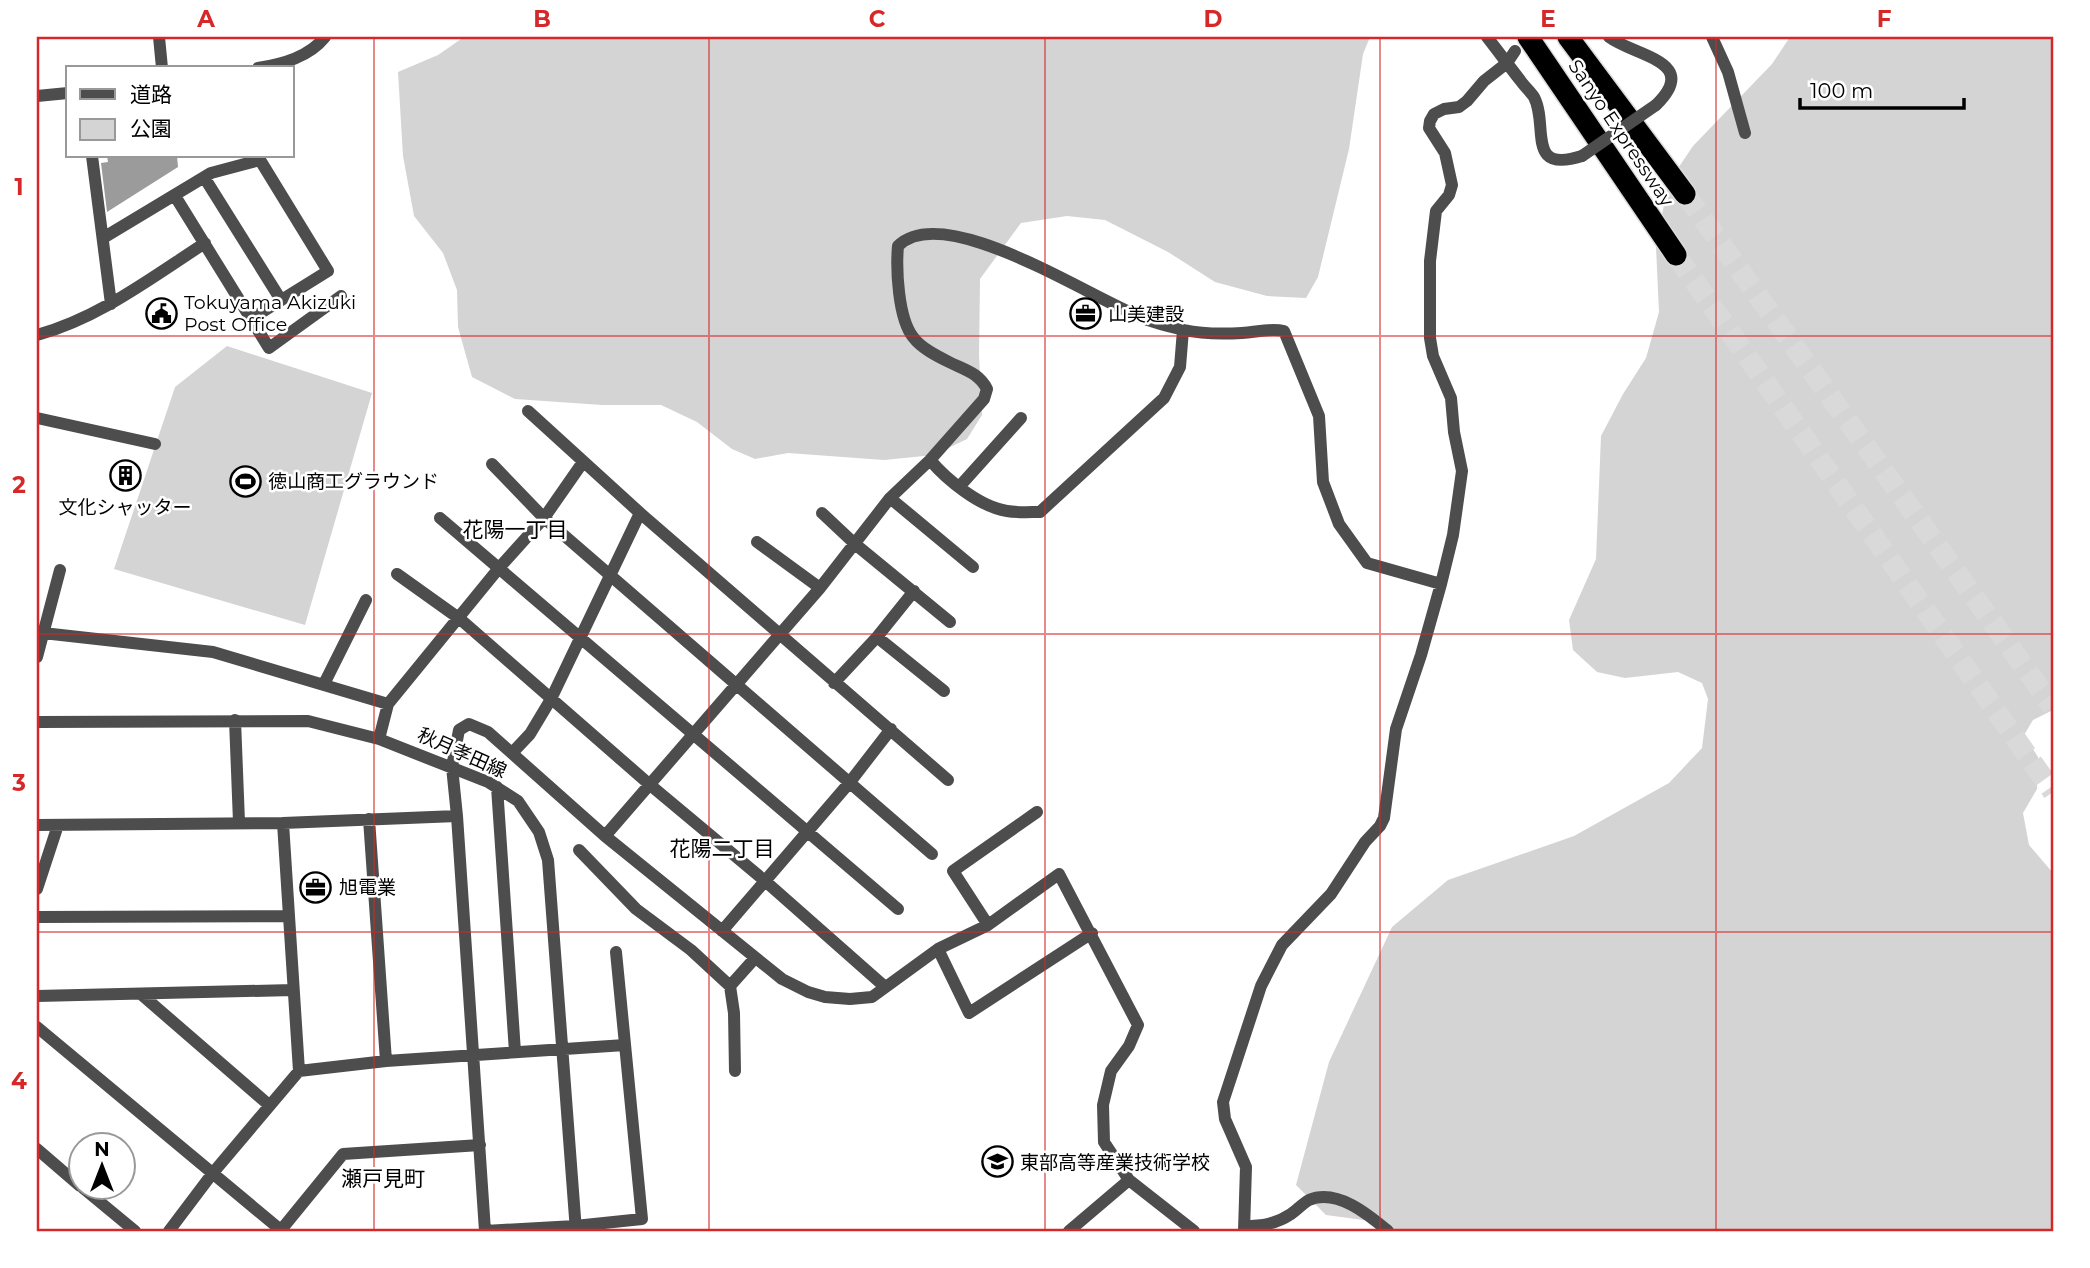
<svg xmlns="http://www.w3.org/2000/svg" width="2090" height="1268" viewBox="0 0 2090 1268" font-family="Montserrat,'Noto Sans JP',sans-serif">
<rect width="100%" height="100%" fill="#fff"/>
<!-- green -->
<path fill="#d4d4d4" d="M464,37h906l-7,17 -14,95 -31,128 -12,21 -39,-2 -52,-14 -47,-30 -63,-32 -38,-4 -46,7 -41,56 -1,76 3,60 -15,24 -33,16 -50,5 -96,-7 -33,6 -23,-10 -35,-27 -36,-17h-59l-87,-6 -43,-22 -14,-50 -1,-37 -14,-37 -29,-37 -11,-60 -5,-84 40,-17z
M1790,37h263v673l-20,10 -9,15 14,22 -1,32 -14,24 6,32 24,28v358h-658l-24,-10 -45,-6 -30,-30 33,-123 63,-135 56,-47 126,-44 95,-53 33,-35 6,-49 -6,-16 -24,-11 -53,6 -28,-6 -24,-22 -4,-30 27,-61 5,-123 22,-42 23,-36 13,-46 -3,-65 12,-64 25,-37 79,-82z
M227,346l145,47 -67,232 -191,-56 61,-182z"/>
<!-- water -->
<path fill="#9b9b9b" d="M107,156h70l1,11 -71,45 -6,-49 7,-1z"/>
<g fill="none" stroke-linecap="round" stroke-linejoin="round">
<!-- highway-tunnel -->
<path stroke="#d9d9d9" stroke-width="21" stroke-dasharray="21 10" stroke-linecap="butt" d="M1685,194l368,513
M1676,255l377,537"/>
<defs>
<path id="highway" d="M1528,37l148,218
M1568,37l117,157"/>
</defs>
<!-- highway casing -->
<use href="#highway" stroke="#dbdbdb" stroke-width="24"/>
<!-- minor -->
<path stroke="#4d4d4d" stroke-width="12" d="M159,37l3,31
M1487,37c11,14 22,29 33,43 4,6 10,11 14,17 15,29 -9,77 48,59
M1609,37c27,20 92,24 47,68
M1712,37l16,35 17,61
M258,68c25,-4 51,-11 67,-31
M37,96l31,-3
M92,156l19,148
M204,177l77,123
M175,196l94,152 72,-52
M103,238l108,-65 49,-13 68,111 -77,48
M37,335c62,-17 114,-57 168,-92
M528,411l112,102 308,267
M37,418l118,26
M930,460c17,20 50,47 77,51 11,2 23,1 33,1l124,-114 16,-31 3,-37
M492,464l52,54 388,336
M959,487l62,-69
M890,498l83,69
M822,513l33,31 95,78
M440,518l458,391
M757,542l63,46
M397,574l63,45 189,165 116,97 119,105
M43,633l170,19 175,52
M877,637l67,54
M37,657l23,-87
M834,683l43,-46 37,-46
M324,684l42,-84
M235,720l4,102
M37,722l271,-1 71,18 109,43 30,19 21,31 9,28 28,371
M379,739l9,-35 111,-136 45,-50 39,-56
M512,753l18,-19 21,-35 89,-186
M497,787l18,265
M369,819l17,242
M283,823l16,248
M37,825l246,-2 174,-7
M605,836l215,-248 70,-90 40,-38 54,-61 3,-10c-8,-16 -22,-19 -38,-27 -12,-6 -28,-14 -36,-25 -15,-19 -17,-68 -15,-91 47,-47 198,56 250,74 11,4 24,7 36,10 18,4 40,4 58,3 15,-1 28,-5 42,-2l35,85 4,66 16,42 28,39 74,21
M579,850l57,59 55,41 39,36
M37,889l21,-64
M37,917l251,-1
M988,925l-35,-54 84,-59
M722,931l128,-149 41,-53
M938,949l31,64 123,-80
M142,995l127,110
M37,996l256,-6
M37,1027l245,204
M735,1071l-1,-58 -4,-27 25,-28
M37,1149l43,37
M83,1188l52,43
M1244,1226c18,0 32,-2 47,-12 6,-4 12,-11 18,-14 28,-12 60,15 79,31
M281,1230l62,-76 137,-9
M169,1231l43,-57 87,-103 87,-10 239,-16
M485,1231l-28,-415 -5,-49 7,-37 10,-6 19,8 117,104 177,143 26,13 17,5 25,2 22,-2 66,-48 50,-24 71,-51 79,151 -9,21 -18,25 -8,34 1,37 25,38 65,51
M485,1231l90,-5 67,-7 -26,-267
M1069,1231l60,-51
M1244,1231l2,-64 -21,-48 -2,-17 38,-116 21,-41 49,-51 34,-52 15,-16 4,-8 12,-89 25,-74 20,-71 12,-49 9,-64 -8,-39 -3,-34 -18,-42 -3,-18v-77l6,-50 13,-16 3,-10 -7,-32 -16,-25 1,-7 4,-7 10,-5 15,-2 8,-6 17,-20 23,-18 8,-12"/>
<!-- highway -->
<use href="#highway" stroke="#000" stroke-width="21"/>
<!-- minor-bridge -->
<path stroke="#4d4d4d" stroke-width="12" d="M1582,156l74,-51"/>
</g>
<!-- grid -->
<path fill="none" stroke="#d62828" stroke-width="2" stroke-opacity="0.55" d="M374,37v1194M709,37v1194M1045,37v1194M1380,37v1194M1716,37v1194M37,336h2016M37,634h2016M37,932h2016"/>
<!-- icons -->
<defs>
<symbol id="civic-ring" viewBox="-11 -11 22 22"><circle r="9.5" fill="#fff" stroke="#000" stroke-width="1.5"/><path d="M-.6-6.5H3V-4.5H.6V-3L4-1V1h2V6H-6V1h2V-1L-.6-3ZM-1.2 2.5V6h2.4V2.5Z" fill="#000"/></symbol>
<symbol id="office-ring" viewBox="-11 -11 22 22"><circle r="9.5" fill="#fff" stroke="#000" stroke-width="1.5"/><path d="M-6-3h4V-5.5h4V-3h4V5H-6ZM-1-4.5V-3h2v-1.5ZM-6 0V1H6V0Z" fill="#000"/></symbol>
<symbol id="building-ring" viewBox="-11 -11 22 22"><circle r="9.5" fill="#fff" stroke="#000" stroke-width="1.5"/><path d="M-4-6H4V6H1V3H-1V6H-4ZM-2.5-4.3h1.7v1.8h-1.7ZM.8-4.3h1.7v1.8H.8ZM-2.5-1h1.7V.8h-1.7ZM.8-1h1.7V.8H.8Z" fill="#000"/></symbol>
<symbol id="stadium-ring" viewBox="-11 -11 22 22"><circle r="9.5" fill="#fff" stroke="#000" stroke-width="1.5"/><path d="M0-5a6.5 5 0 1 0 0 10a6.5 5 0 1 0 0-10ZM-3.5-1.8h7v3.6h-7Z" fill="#000"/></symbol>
<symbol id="university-ring" viewBox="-11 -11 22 22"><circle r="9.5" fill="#fff" stroke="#000" stroke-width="1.5"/><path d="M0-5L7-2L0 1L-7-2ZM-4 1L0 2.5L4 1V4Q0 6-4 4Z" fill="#000"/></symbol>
</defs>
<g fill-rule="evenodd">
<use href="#civic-ring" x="144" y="296" width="35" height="35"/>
<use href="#office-ring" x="1068" y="296" width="35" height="35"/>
<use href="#building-ring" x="108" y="458" width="35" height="35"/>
<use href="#stadium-ring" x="228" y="464" width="35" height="35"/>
<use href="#office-ring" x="298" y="870" width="35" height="35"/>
<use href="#university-ring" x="980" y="1144" width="35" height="35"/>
</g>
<g text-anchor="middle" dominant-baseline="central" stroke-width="5" stroke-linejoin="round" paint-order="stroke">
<!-- street labels -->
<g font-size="19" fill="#000" stroke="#fff">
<text transform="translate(1621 133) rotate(56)">Sanyo Expressway</text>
<text transform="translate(462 753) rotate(24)">秋月孝田線</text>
</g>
<!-- poi labels -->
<g font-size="19" fill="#000" stroke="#fff" text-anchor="start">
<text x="184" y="302">Tokuyama Akizuki<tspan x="184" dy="22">Post Office</tspan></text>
<text x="1108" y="314">山美建設</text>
<text x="268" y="481">徳山商工グラウンド</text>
<text x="125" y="507" text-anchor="middle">文化シャッター</text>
<text x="339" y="887">旭電業</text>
<text x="1020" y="1162">東部高等産業技術学校</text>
</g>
<!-- neighbourhood labels -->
<g font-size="21" fill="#000" stroke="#fff">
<text x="515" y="529">花陽一丁目</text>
<text x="722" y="848">花陽二丁目</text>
<text x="383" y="1178">瀬戸見町</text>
</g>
</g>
<!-- border -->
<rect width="2090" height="1268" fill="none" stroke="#ffffff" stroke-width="77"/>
<!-- legend -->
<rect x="66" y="66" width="228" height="91" fill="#ffffff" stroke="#999999" stroke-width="2"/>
<rect x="80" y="89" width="35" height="10" fill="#4d4d4d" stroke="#999999" stroke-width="2"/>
<text x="130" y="102" font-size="21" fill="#000000">道路</text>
<rect x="80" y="119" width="35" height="21" fill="#d4d4d4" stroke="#999999" stroke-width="2"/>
<text x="130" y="136" font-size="21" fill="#000000">公園</text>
<!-- north arrow -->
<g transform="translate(102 1166)"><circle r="33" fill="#ffffff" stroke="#999999" stroke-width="2"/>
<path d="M0-5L12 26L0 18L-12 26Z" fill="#000000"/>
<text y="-10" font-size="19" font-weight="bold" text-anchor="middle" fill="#000000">N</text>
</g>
<!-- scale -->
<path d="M1800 98v10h164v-10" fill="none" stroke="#000000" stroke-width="3.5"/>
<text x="1810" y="98" font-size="21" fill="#000000" stroke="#ffffff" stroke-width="5" paint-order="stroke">100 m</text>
<rect x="38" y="38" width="2014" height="1192" fill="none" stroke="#d62828" stroke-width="2.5"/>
<g font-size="23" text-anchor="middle" font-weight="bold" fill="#d62828">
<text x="206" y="27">A</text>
<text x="542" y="27">B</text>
<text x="877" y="27">C</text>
<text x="1213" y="27">D</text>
<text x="1548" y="27">E</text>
<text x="1884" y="27">F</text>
<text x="19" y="195">1</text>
<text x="19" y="493">2</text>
<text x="19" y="791">3</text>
<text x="19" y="1089">4</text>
</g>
</svg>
